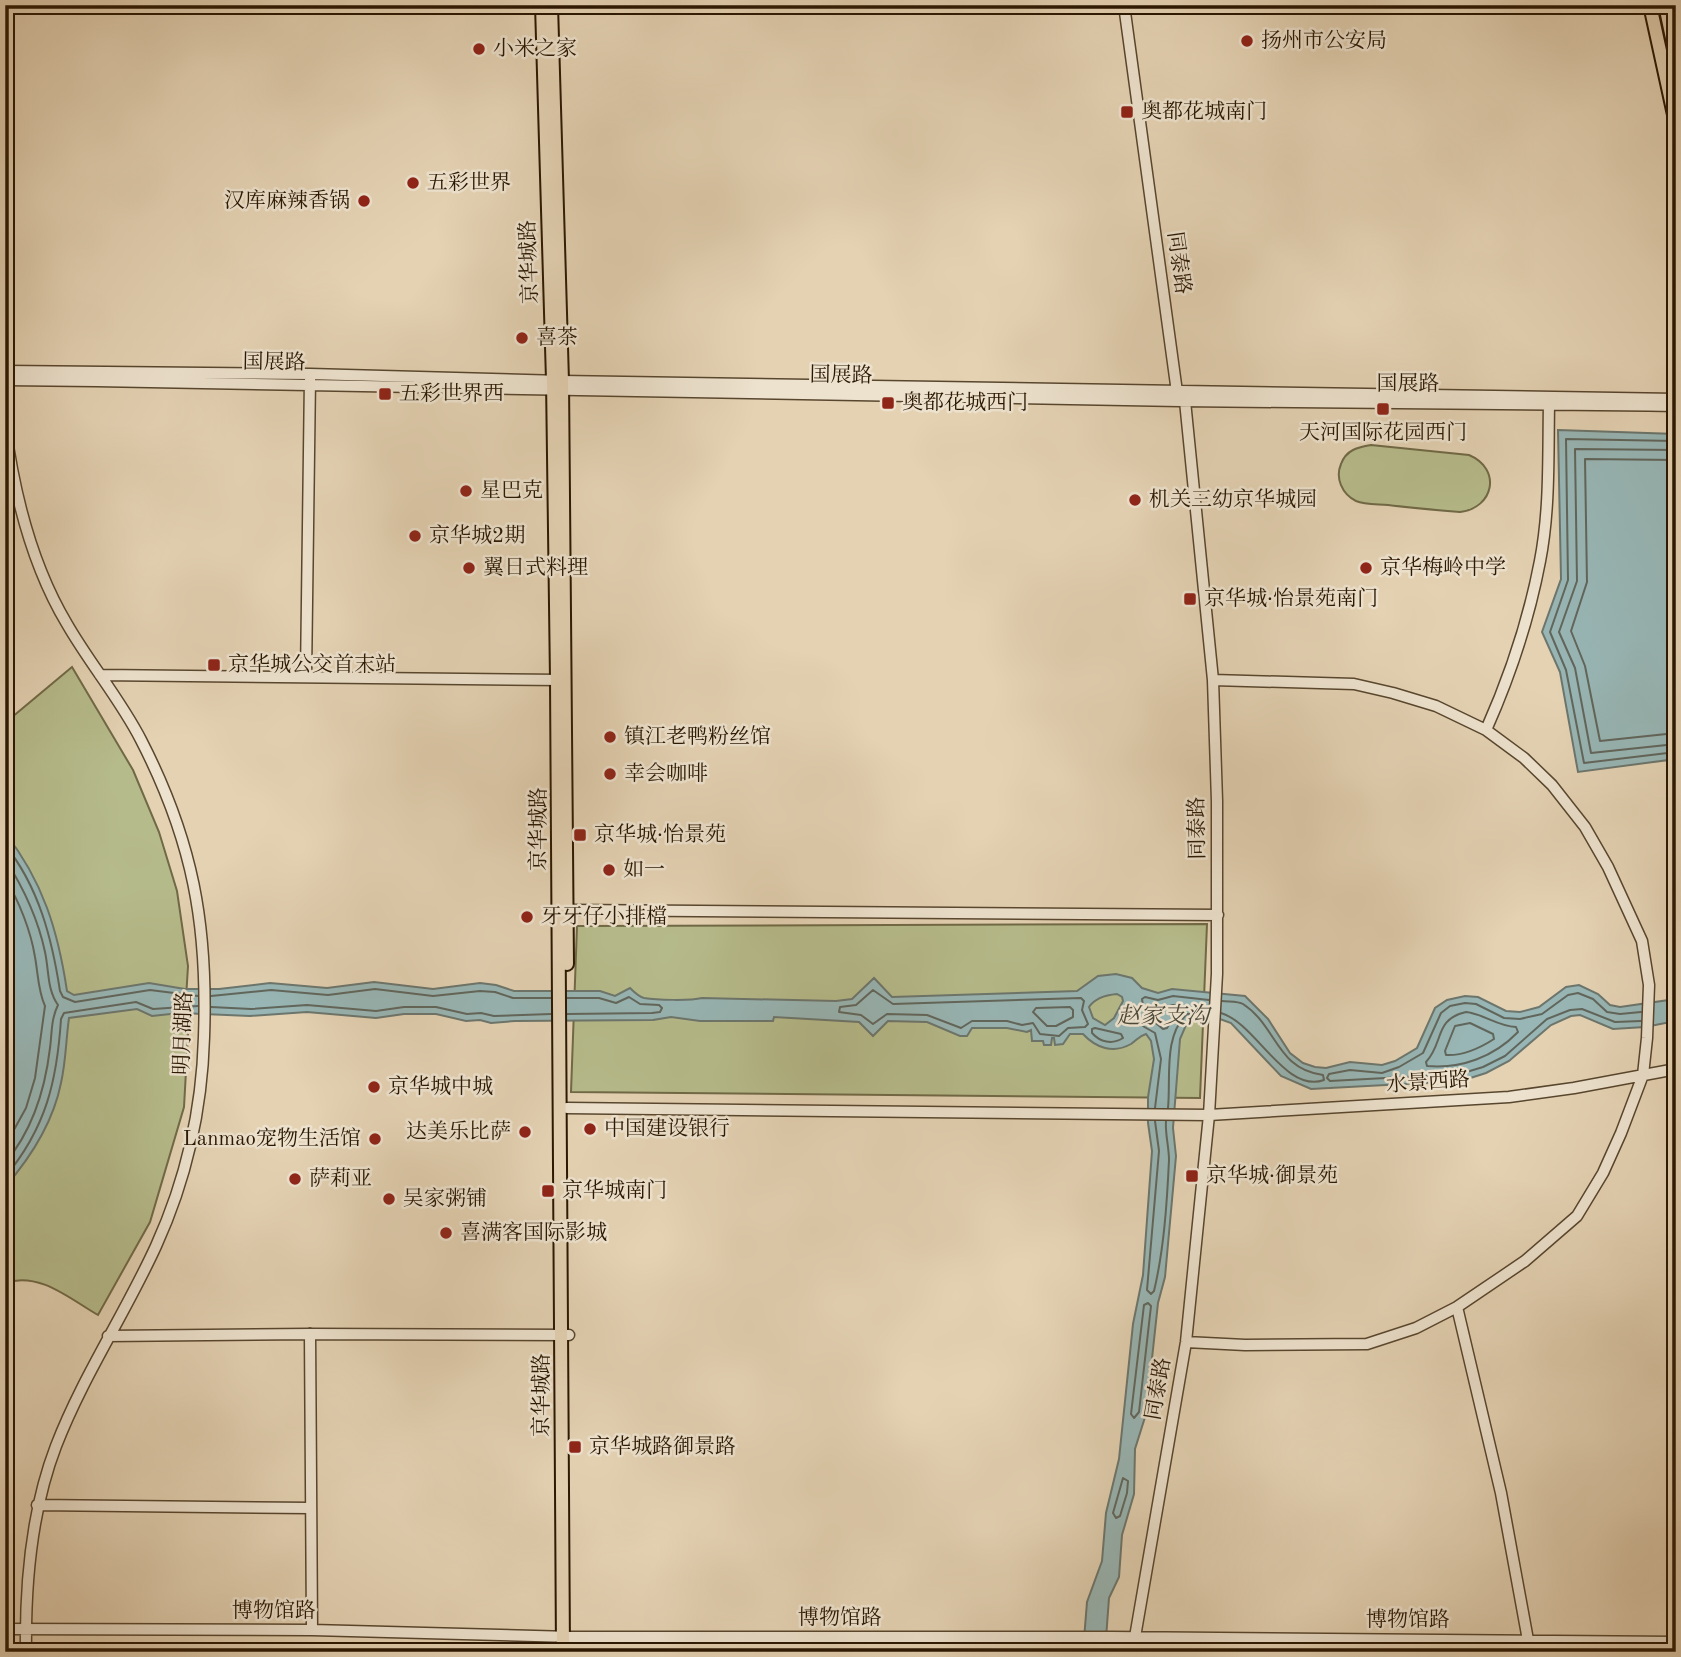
<svg xmlns="http://www.w3.org/2000/svg" width="1681" height="1657" viewBox="0 0 1681 1657" font-family="'Old Standard TT','Noto Serif SC',serif">
<rect width="100%" height="100%" fill="#e4d2b3"/>
<filter id="stains"><feTurbulence type="fractalNoise" baseFrequency=".00286" numOctaves="4"/><feColorMatrix values="0 0 0 0 .2 0 0 0 0 .09 0 0 0 0 .02 0 0 0 .5 -.17"/></filter>
<radialGradient id="worn" r=".72"><stop offset=".6" stop-color="#630" stop-opacity="0"/><stop offset="1" stop-color="#630" stop-opacity=".3"/></radialGradient>
<!-- green -->
<path fill="#b6bb8b" stroke="#706946" stroke-width="2" d="M1371,445l98,10c33,14 25,53 -9,57 -24,-2 -48,-4 -72,-7 -10,-1 -23,0 -32,-4 -14,-7 -21,-23 -15,-37 5,-14 17,-17 30,-19z
M72,667l61,103 26,62 18,59 11,75 -4,65 4,4 -4,72 -34,115 -52,93c-28,-16 -59,-44 -93,-32v-560z
M1207,924l-7,174 -629,-6 6,-166z"/>
<!-- water -->
<path fill="#98b6b5" stroke="#6c766d" stroke-width="2" fill-rule="evenodd" d="M1558,430l118,4v325l-98,13 -18,-100 -18,-40 19,-53z
M5,833c38,48 53,98 62,158l7,4 75,-12 36,6h34l51,-6 57,5 47,-6 59,7 47,-6 16,2 18,6h86l15,5 15,-8c4,4 9,9 14,10 12,2 46,3 58,0l134,3 16,-2 22,-21 18,19 185,-6 21,-15 18,-2 16,4 10,10 16,5 14,-4 73,7 23,23 22,34 13,10 12,4 11,1 24,-6 32,3 13,-4 22,-13 18,-40 12,-8 18,-4 13,1 28,14 14,1 19,-5 27,-20 13,-2 19,9 12,11 10,2 56,-8v22l-31,6 -32,2 -33,-14 -9,1 -20,9 -42,36 -23,12 -25,8 -150,8 -30,-13 -50,-53 -11,-4 -29,1 -5,5 -6,14 -7,89 3,28 -11,121 -7,26 -12,111 -11,35 -1,45 -12,41 -3,42 -10,21 -4,54h-22l4,-50 15,-41 4,-48 13,-54 14,-135 10,-49 9,-124 -4,-28v-26l6,-38 -3,-18 -5,-7c-7,2 -9,6 -15,10 -18,10 -35,4 -48,-10h-13l-7,10 -8,1 -1,-7h-2l-1,7h-7l-1,-4h-11l-1,-11 -4,2 -20,-4h-35l-5,8h-7l-33,-14 -39,-1 -15,15 -14,-14 -85,-5 -1,4h-73l-29,-4 -18,3 -138,1 -24,2 -11,-3 -14,1 -30,-7h-32l-28,4 -69,-6 -57,4 -70,-3 -28,3 -15,-7 -68,9c-3,21 -3,43 -8,65 -8,40 -29,73 -56,104zM1117,994l5,3 1,4 -9,17 -9,7 -12,-7 -4,-11c6,-9 17,-12 28,-13z"/>
<g fill="none" stroke-linecap="round" stroke-linejoin="round">
<!-- shore -->
<path stroke="#61665c" stroke-width="2" d="M1676,441l-110,-2 2,141 -18,52 16,38 18,93 92,-11
M1676,450l-101,-1 2,132 -18,51 16,36 16,85 85,-9
M1676,460l-91,-1 2,123 -16,49 14,35 15,75 76,-8
M5,845c34,42 47,94 55,146l3,6 12,5 75,-12 48,6
M5,859c18,28 33,60 40,93 4,18 2,38 13,53 -7,14 -6,28 -8,43 -5,42 -17,82 -45,115
M5,879c14,21 26,53 30,78 3,16 3,34 10,49l-10,72 -9,30 -21,38
M873,990l20,14 188,-6 3,3 -2,9 6,14 -3,3 -17,1 -9,8 -19,-2 -7,-11 -11,2 -15,-4h-35l-11,7 -34,-13 -40,-1 -14,10 -12,-9 -22,-3 1,-5 16,-2z
M211,996l60,-6 57,5 47,-6 58,7 47,-5 15,1 18,6h38
M567,998h32l17,5 13,-6 11,7 19,1 3,3 -2,4 -8,1 -85,1
M1173,1005l4,1 1,4 -11,18 -4,1 -11,-9 1,-9z
M211,1007l40,2 56,-4 69,6 28,-4h32l31,7 14,-1 13,3 57,-2
M1070,1007l3,3v7l-17,9h-9l-14,-14 3,-4z
M1466,1012c18,2 31,14 50,15l2,5c-24,25 -57,37 -91,34l-1,-4c18,-19 8,-43 40,-50z
M1221,1013c35,10 64,81 103,67l-1,-5c-47,-6 -46,-49 -80,-71 -5,-3 -15,-2 -21,-3
M1641,1021l-26,1 -33,-13 -12,1 -23,9 -42,37 -22,11 -23,7 -130,7 -3,-3 2,-4 21,-4 32,3 17,-6 24,-14 18,-40 9,-7 15,-3 11,1 28,14 16,1 22,-5 26,-19 10,-2 15,6 14,13 13,2 21,-2
M1470,1023l23,11 1,5c-14,9 -30,17 -48,16l-1,-4 10,-25z
M1095,1028l26,6 2,4c-11,7 -23,4 -31,-5v-4z
M1155,1108l6,-49 -6,-26 -14,-8 3,-12 -2,-14 3,-2 13,3 15,-4 36,4
M1168,1108c3,-30 -5,-72 19,-94l21,-1
M1155,1121l4,30 -12,139 4,4 3,-3c10,-42 13,-88 15,-131 0,-13 -4,-26 -3,-39
M5,1177c41,-49 52,-96 56,-158l3,-6 72,-11 17,7 45,-3
M1148,1303l3,3 -12,106 -5,6 -3,-4 13,-109z
M1123,1478l5,3 -1,12 -7,23 -4,2 -3,-5z"/>
<defs>
<path id="minor" d="M1124,5l53,387 8,9 28,279 4,121v173l-8,141 -23,227 -51,295v15
M5,371l305,3 252,7 1114,18
M5,380c392,4 784,15 1175,21 166,3 331,2 496,5
M5,425c9,68 26,139 62,199 23,40 53,75 74,116 52,101 67,185 63,297 -2,73 -18,143 -48,209 -31,68 -73,130 -100,200 -25,65 -31,136 -30,206
M100,675l462,5
M306,676l4,-298
M1486,730c24,-54 43,-111 54,-169 10,-51 8,-105 9,-157
M567,910l651,5
M567,1108l642,7 300,-18 65,-9 102,-19
M1457,1307l44,186 27,147
M310,1334l2,296
M108,1336l202,-2 259,1
M1186,1342l59,3 122,-1 49,-16 41,-21 68,-46 52,-45 26,-43 18,-40 22,-58 4,-37 2,-53 -7,-44 -34,-74 -23,-40 -33,-42 -28,-27 -38,-28 -50,-24 -43,-13 -39,-9 -141,-4
M37,1505l273,3
M5,1629l307,1 259,7h540l565,5"/>
<path id="major" d="M542,5l11,375 4,300 6,972
M551,5l11,376 5,583
M1650,5l26,119
M1665,5l11,52"/>
</defs>
<!-- minor casing -->
<use href="#minor" stroke="#58462e" stroke-width="13"/>
<!-- major casing -->
<use href="#major" stroke="#2a1702" stroke-width="16"/>
<!-- minor -->
<use href="#minor" stroke="#ede2ce" stroke-width="10"/>
<!-- major -->
<use href="#major" stroke="#e4d2b3" stroke-width="12"/>
</g>
<!-- markers -->
<g fill="#8f2418" stroke="#ede2ce" stroke-width="2.5">
<circle cx="1247" cy="41" r="7"/>
<circle cx="479" cy="49" r="7"/>
<rect x="1120" y="105" width="14" height="14" rx="3.5"/>
<circle cx="413" cy="183" r="7"/>
<circle cx="364" cy="201" r="7"/>
<circle cx="522" cy="338" r="7"/>
<rect x="378" y="387" width="14" height="14" rx="3.5"/>
<rect x="881" y="396" width="14" height="14" rx="3.5"/>
<rect x="1376" y="402" width="14" height="14" rx="3.5"/>
<circle cx="466" cy="491" r="7"/>
<circle cx="1135" cy="500" r="7"/>
<circle cx="415" cy="536" r="7"/>
<circle cx="469" cy="568" r="7"/>
<circle cx="1366" cy="568" r="7"/>
<rect x="1183" y="592" width="14" height="14" rx="3.5"/>
<rect x="207" y="658" width="14" height="14" rx="3.5"/>
<circle cx="610" cy="737" r="7"/>
<circle cx="610" cy="774" r="7"/>
<rect x="573" y="828" width="14" height="14" rx="3.5"/>
<circle cx="609" cy="870" r="7"/>
<circle cx="527" cy="917" r="7"/>
<circle cx="374" cy="1087" r="7"/>
<circle cx="590" cy="1129" r="7"/>
<circle cx="525" cy="1132" r="7"/>
<circle cx="375" cy="1139" r="7"/>
<rect x="1185" y="1169" width="14" height="14" rx="3.5"/>
<circle cx="295" cy="1179" r="7"/>
<rect x="541" y="1184" width="14" height="14" rx="3.5"/>
<circle cx="389" cy="1199" r="7"/>
<circle cx="446" cy="1233" r="7"/>
<rect x="568" y="1440" width="14" height="14" rx="3.5"/>
</g>
<g text-anchor="middle" dominant-baseline="central" stroke-width="5" stroke-linejoin="round" paint-order="stroke">
<!-- poi labels -->
<g font-size="21" fill="#2a1702" stroke="#ede2ce" text-anchor="start">
<text x="1261" y="41">扬州市公安局</text>
<text x="493" y="49">小米之家</text>
<text x="1141" y="112">奥都花城南门</text>
<text x="427" y="183">五彩世界</text>
<text x="350" y="201" text-anchor="end">汉库麻辣香锅</text>
<text x="536" y="338">喜茶</text>
<text x="399" y="394">五彩世界西</text>
<text x="902" y="403">奥都花城西门</text>
<text x="1383" y="433" text-anchor="middle">天河国际花园西门</text>
<text x="480" y="491">星巴克</text>
<text x="1149" y="500">机关三幼京华城园</text>
<text x="429" y="536">京华城2期</text>
<text x="483" y="568">翼日式料理</text>
<text x="1380" y="568">京华梅岭中学</text>
<text x="1204" y="599">京华城·怡景苑南门</text>
<text x="228" y="665">京华城公交首末站</text>
<text x="624" y="737">镇江老鸭粉丝馆</text>
<text x="624" y="774">幸会咖啡</text>
<text x="594" y="835">京华城·怡景苑</text>
<text x="623" y="870">如一</text>
<text x="541" y="917">牙牙仔小排檔</text>
<text x="388" y="1087">京华城中城</text>
<text x="604" y="1129">中国建设银行</text>
<text x="511" y="1132" text-anchor="end">达美乐比萨</text>
<text x="361" y="1139" text-anchor="end">Lanmao宠物生活馆</text>
<text x="1206" y="1176">京华城·御景苑</text>
<text x="309" y="1179">萨莉亚</text>
<text x="562" y="1191">京华城南门</text>
<text x="403" y="1199">吴家粥铺</text>
<text x="460" y="1233">喜满客国际影城</text>
<text x="589" y="1447">京华城路御景路</text>
</g>
<!-- street labels -->
<g font-size="21" fill="#2a1702" stroke="#ede2ce">
<text transform="translate(530 262) rotate(-92)">京华城路</text>
<text transform="translate(1178 263) rotate(82)">同泰路</text>
<text transform="translate(274 363) rotate(1)">国展路</text>
<text transform="translate(841 376) rotate(1)">国展路</text>
<text x="1408" y="384">国展路</text>
<text transform="translate(1198 828) rotate(-91)">同泰路</text>
<text transform="translate(539 829) rotate(-90)">京华城路</text>
<text transform="translate(184 1033) rotate(-88)">明月湖路</text>
<text transform="translate(1428 1083) rotate(-4)">水景西路</text>
<text transform="translate(1159 1389) rotate(-80)">同泰路</text>
<text transform="translate(542 1395) rotate(-90)">京华城路</text>
<text x="274" y="1611">博物馆路</text>
<text x="840" y="1618">博物馆路</text>
<text x="1408" y="1620">博物馆路</text>
</g>
<!-- water labels -->
<g font-size="23" font-style="italic" fill="#4b4738" stroke="#ede2ce">
<text x="1163" y="1016">赵家支沟</text>
</g>
</g>
<!-- margin -->
<rect width="1681" height="1657" fill="none" stroke="#e4d2b3" stroke-width="28"/>
<rect x="7" y="7" width="1667" height="1643" fill="none" stroke="#2a1702" stroke-width="3.5"/>
<rect x="14" y="14" width="1653" height="1629" fill="none" stroke="#2a1702" stroke-width="2"/>
<rect width="100%" height="100%" filter="url(#stains)"/>
<rect width="100%" height="100%" fill="url(#worn)"/>
</svg>
